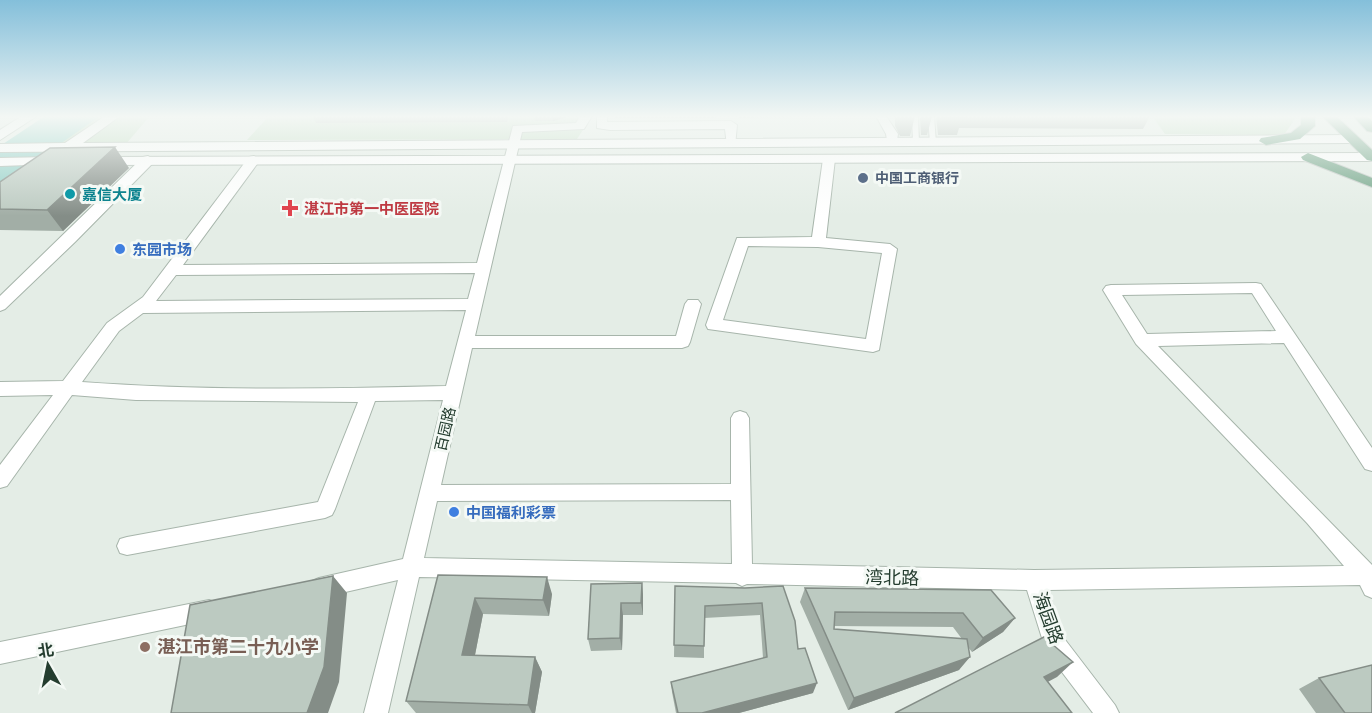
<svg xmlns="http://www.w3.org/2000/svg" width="1372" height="713" viewBox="0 0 1372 713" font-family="Helvetica,'Noto Sans SC',sans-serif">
<rect width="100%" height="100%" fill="#e4ede6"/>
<!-- green -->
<path fill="#bfdcbe" d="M87,116h63l-25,29h-83z
M269,116h323l-15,23 -330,1z
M1152,116h145l-13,19 -119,-1z"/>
<!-- water -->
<path fill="#8fcfc6" d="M45,116h55l-100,70v-40z"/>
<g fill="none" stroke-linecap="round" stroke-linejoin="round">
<defs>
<path id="service" d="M912,116h6l1,27 -3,2 -3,-2z
M928,116h6l2,27 -3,2 -3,-2z"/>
<path id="minor" d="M580,116h12l-8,13 -62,3 -47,204h201l9,-32 3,-4h10l3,4 -11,38 -2,4 -6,2h-210l-31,137 290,-1v-66l3,-5 6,-2 6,2 3,5 3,146 282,6 310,-4 -37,-43 -171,-179 -33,-54 3,-4 5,-1 145,-2 5,1 111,164v23l-7,-2 -81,-126 -126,3 214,219v33l-7,-3 -5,-10 -312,5 15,47 52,68 4,8h-26l-47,-62 -19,-61 -280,-6 -5,2 -6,-3 -317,-6 -31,136h-24l34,-133 -79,18 -7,-3 -3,-7 3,-7 7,-3 84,-19 40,-159 -68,1 -40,108 -3,6 -7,3 -198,37 -7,-2 -3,-7 3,-7 7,-2 191,-35 40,-100 -222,-2 -64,-5 -65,91 -7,2v-23l53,-70 -53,1v-14l63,-1 44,-58 36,-26 106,-140 5,-1 6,4 -77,105 294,-2 36,-137 63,-3zM475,273l-7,26 -312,2 20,-26zM1252,293l24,38 -129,3 -25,-39zM466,310l-20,76c-121,3 -243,5 -364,-4l37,-51 24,-18zM731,500l1,64 -308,-6 13,-57z
M597,116h10v6h3l121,-1 6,4 -2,21h-8l-2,-17 -115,1 -13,-2z
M876,116h10l12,18 -2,12h-8l-2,-12z
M829,155l6,4 -9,79 64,6 7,5 -18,101 -6,2 -165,-23 -2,-4 31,-87 75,-1 11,-78zM748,246l70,1 64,6 -16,86 -143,-19z
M148,156l6,4 -1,3 -78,79 -70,67 -5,2v-15l143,-139z
M209,600l8,3 3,7 -3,7 -8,3 -209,44v-22z"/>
<path id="tertiary" d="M22,116h15l-37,24v-10z
M105,116h15l-37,27 1270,-8 7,4 -7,4 -1353,9v-8l65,-1z
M1372,153v8l-1271,4 -7,-4 7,-4z
M52,157l5,1 2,3 -2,3 -57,2v-8z"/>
<path id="primary" d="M1301,116h14v10l-15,13 -34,6 -7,-4 2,-3 30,-5 10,-8z
M1322,116h14l36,34v11l-5,-1z
M1353,116h14l5,5v11l-5,-1z
M1308,153l64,25v9l-69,-27 -2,-3z"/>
</defs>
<!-- service casing -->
<use href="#service" stroke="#a7b5ab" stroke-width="2"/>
<!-- minor casing -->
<use href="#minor" stroke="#a7b5ab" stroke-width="2"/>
<!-- tertiary casing -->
<use href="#tertiary" stroke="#a7b5ab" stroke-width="2"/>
<!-- primary casing -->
<use href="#primary" stroke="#c2c9c5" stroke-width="2"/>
<!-- service -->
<use href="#service" fill="#fff" fill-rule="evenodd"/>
<!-- minor -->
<use href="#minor" fill="#fff" fill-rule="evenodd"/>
<!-- tertiary -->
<use href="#tertiary" fill="#fff" fill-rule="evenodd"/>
<!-- primary -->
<use href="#primary" fill="#6ba082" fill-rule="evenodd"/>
</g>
<!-- wall -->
<path fill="#a2aea6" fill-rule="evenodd" d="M313,116h196l-2,6 -191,1z
M534,116h37l-18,5h-18z
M614,116h102v2h-101z
M738,116h135l-135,2z
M895,116h20l-5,20h-10l-5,-10z
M920,116h12l-5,19h-6z
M936,116h214l-7,13 -184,-1 -2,7h-19z
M129,168l-66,63 -63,-1v-21z
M438,575l114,19 -3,22 -66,-2 -8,41 60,2 7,15 -7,41h-119l-10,-12z
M642,583l1,12v20h-20l-1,35 -31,1 -3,-12 3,-55z
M675,586l70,2 38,-2 15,63 15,44 -74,20h-63l-4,-21 -1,-10 92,-24 -3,-43 -56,3v40l-30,-1z
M805,588l210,30 -12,14 -31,20 -4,-5 -9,23 -111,40 -48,-108zM834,626l119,1 9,12 -128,-10z
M1319,678l53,35h-56l-17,-24z"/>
<!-- shaded-wall -->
<path fill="#848d87" d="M553,116h18l-18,5z
M115,147l14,21 -66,63 -16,-21z
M333,576l14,17 -8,89 -11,31h-21z
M547,577l5,17 -3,22 -6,-16z
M642,583l1,12v20l-2,-12z
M475,598l8,16 -11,56 -10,-15z
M621,603l2,12 -1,35 -2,-12z
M1015,618l-12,14 -31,20 11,-14z
M535,657l7,15 -7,41h-3l-4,-8z
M970,657l-11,13 -111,40 6,-12z
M1073,662l-16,15 -28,15 15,-15z
M817,683l-4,10 -74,20h-37z"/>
<!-- building -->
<path fill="#bccac1" stroke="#848d87" stroke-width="1.5" d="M943,116h19l1,1h-20z
M115,147l-68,63 -47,-1v-27l50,-34z
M438,575l109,2 -4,23 -68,-2 -13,57 73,2 -7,48 -122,-4z
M333,576l-9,91 -17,46h-136l19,-108z
M642,583l-1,20h-20l-1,35 -32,1 3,-55z
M675,586l70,2 38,-2 12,35 3,28 7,-1 12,35 -115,30h-24l-7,-31 96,-25 -5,-54 -57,3 -1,40 -30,-1z
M805,588l186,2 24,28 -32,20 -20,-25 -128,-1 -1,17 133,10 3,18 -116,41z
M1044,637l29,25 -29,15 28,36h-177z
M1372,665v48h-27l-26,-35z"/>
<!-- sky -->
<linearGradient id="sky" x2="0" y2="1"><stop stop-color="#84bfda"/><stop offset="0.54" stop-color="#f3f7f4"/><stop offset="1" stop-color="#f3f7f4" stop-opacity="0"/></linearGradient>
<rect width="1372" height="216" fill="url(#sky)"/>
<!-- markers -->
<circle fill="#5c6f8a" stroke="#f4f9f5" stroke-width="2" cx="863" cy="178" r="6"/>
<circle fill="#0f9aa8" stroke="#f4f9f5" stroke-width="2" cx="70" cy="194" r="6"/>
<path fill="#e0444e" stroke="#f4f9f5" stroke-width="2" d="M287 199h6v6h6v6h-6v6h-6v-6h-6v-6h6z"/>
<g fill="#3f7fe0" stroke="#f4f9f5" stroke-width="2">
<circle cx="120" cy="249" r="6"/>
<circle cx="454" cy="512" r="6"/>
</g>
<circle fill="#8d6e63" stroke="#f4f9f5" stroke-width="2" cx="145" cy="647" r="6"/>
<g text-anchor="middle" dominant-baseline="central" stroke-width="6" stroke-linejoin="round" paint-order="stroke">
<!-- far-service labels -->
<g font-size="14" font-weight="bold" fill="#4e5e75" stroke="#f4f9f5" text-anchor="start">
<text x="875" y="178">中国工商银行</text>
</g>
<!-- culture labels -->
<g font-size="15" font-weight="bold" fill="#0d838f" stroke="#f4f9f5" text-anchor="start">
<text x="82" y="194">嘉信大厦</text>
</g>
<!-- health labels -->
<g font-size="15" font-weight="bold" fill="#be3a42" stroke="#f4f9f5" text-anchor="start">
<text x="304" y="208">湛江市第一中医医院</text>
</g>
<!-- shop labels -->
<g font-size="15" font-weight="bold" fill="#366cbe" stroke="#f4f9f5" text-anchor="start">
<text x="132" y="249">东园市场</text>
<text x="466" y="512">中国福利彩票</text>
</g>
<!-- street labels -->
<g font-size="15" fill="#243d2f" stroke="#f4f9f5">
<text transform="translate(445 429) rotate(-77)">百园路</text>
</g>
<!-- near-street labels -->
<g font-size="18" fill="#243d2f" stroke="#f4f9f5">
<text transform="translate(892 578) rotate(1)">湾北路</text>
<text transform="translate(1048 618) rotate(70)">海园路</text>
</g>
<!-- near-education labels -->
<g font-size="18" font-weight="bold" fill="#785e54" stroke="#f4f9f5" text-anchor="start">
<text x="157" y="647">湛江市第二十九小学</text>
</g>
</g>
<!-- north arrow -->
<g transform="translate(48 665) rotate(351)" stroke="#f4f9f5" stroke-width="4.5" paint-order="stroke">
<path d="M0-4.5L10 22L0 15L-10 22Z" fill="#243d2f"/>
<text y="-9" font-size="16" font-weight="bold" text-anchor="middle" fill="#243d2f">北</text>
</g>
</svg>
